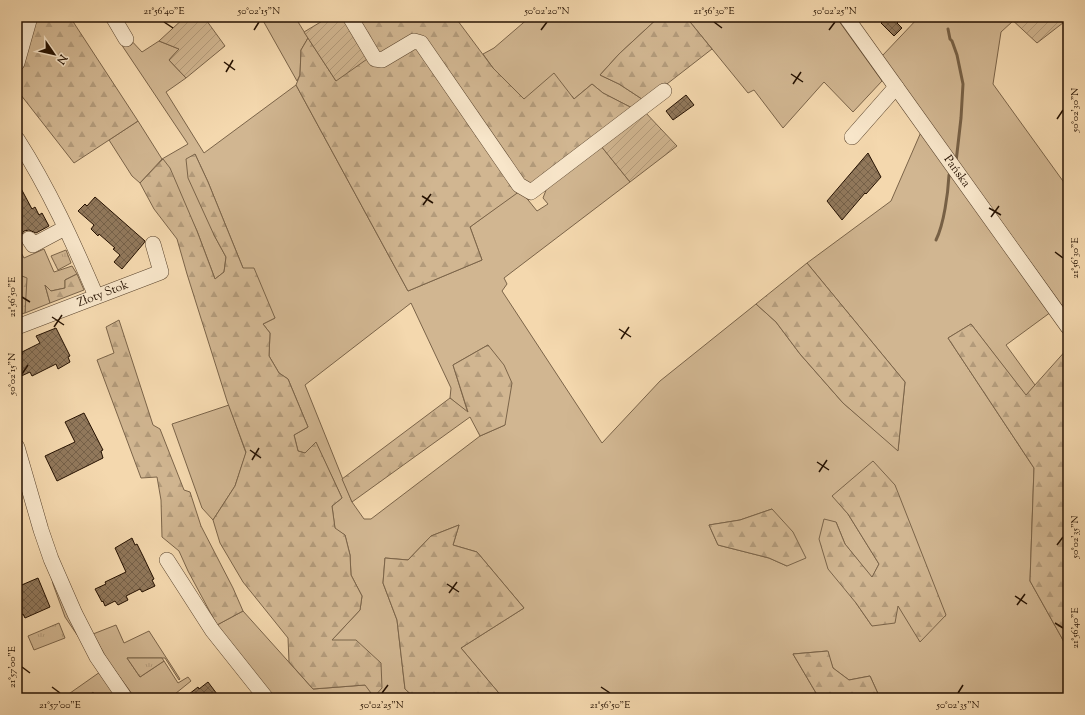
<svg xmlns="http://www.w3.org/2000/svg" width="1085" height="715" viewBox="0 0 1085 715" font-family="'Sorts Mill Goudy',serif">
<defs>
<pattern id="forest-firs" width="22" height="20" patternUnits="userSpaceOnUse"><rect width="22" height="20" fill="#d1b691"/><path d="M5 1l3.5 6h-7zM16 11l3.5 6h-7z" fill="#b39b7b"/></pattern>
<pattern id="park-tufts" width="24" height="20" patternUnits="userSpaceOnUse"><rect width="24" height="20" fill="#d1b691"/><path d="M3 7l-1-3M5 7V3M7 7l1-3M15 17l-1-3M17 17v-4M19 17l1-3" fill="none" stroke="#b39b7b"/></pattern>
<pattern id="garden-furrows" width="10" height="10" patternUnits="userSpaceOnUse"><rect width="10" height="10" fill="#d1b691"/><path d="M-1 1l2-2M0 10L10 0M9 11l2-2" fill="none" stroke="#b39b7b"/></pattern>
<pattern id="building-cross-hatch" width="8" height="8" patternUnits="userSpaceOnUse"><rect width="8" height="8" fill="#91785b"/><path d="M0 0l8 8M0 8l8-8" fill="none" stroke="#766149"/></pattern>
</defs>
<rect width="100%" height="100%" fill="#f4d8ae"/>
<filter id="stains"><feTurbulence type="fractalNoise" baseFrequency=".005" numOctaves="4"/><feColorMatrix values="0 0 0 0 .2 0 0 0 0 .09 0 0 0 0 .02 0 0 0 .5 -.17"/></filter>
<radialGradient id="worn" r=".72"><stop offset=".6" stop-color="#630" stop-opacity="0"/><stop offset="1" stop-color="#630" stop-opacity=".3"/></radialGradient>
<!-- grass -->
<path fill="#d1b691" stroke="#7b6449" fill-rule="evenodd" d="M261,17h34l13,21 -7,12 -1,25 -3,6z
M530,17h129l-40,37 -19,21 19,9 26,17 -11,8 -31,-16 -11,-9 -18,15 -2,-3 -48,3 -31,-31 -10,-14 11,-6z
M686,17h150l46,64 -29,31 -29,-30 -41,46 -29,-38 -6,3z
M919,17h90l4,4 -12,11 -8,52 75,104v126l-186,-258z
M128,37l14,15 17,-11 20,8 -10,11 17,18 -20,14 38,61 92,-68 112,206 74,-31 -12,-33 50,-37 17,21 11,-7 -5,-6 5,-13 53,-39 29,36 -126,96 3,6 -5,7 100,152 58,-62 96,-77 20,18 24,32 43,49 55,47 7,-68 -98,-119 84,-62 30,-69 130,180 -45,33 29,40 -9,11 -55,-72 -23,14 86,130 -4,113 38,68v49h-188l-10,-22 -21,4 -16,-12 -6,-17 -34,3 26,44h-316l-42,-50 63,-40 -47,-56 -24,-7 6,-20 -28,11 -23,24 -23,-2 -2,25 14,37 8,69 10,9h-142l-56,-73 26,-14 70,78 52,-4 -33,-45 28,-30 2,-14 -11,-21 -1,-20 -5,-20 -10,-6 -3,-23 10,-8 -26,-55 -11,10 -7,-2 -4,-16 14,-8 -20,-48 -9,-6 -10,-17 1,-23 -7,-9 12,-6 -32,-50 -35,-86 -13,-28 19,81 12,22 -2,15 -9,7 -18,-48 -35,-72 -22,24 -8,-7 -23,-36 29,-19 24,38 26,-15 -67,-100zM411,303l40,85 -1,10 18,15 -15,-48 35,-20 17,80 -25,11 -109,83h-7l-12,-17 -47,-117zM833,496l113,120 -48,-11 -26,21 -16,-23 -20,-81 9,22 27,34 7,-14 -31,-50zM772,509l15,57 -18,-8 -51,-13 -9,-20 31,-5z
M17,245l7,13 20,-9 10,23 18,-6 5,8 -12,6v8l-14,3 -6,-6 5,18 -25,10 1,-35 -9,-4z
M229,405l17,48 -11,33 -22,34 -11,-12 -30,-84z
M49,566l41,88 -25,-37 -12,-33z
M116,625l8,18 25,-12 31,48 -1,1 -14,-22h-38l13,19 24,-16 14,22 10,-6 3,4 -21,17h-35l-27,-37 -15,-27z
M100,672l18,26h-21l-4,-6 -7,6h-23z"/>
<!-- forest -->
<path fill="url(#forest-firs)" stroke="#7b6449" d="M36,17h34l68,104 -64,42 -57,-73v-7z
M356,17h99l38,51 31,31 30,-26 20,26 18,-15 11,9 31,16 -164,118 12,33 -74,31 -112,-206 4,-10 1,-25 7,-12 28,43z
M659,17h27l26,32 -67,52 -26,-17 -19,-9 19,-21z
M195,154l13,28 35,86h11l21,50 -12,6 7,9 -1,23 10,17 9,6 20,48 -14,8 4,16 7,2 11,-11 26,56 -10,8 3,22 10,7 5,20 1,20 11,21 -2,14 -28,30h24l25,23 1,25 -8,9 -9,-12 -52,4 -24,-27 -1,-24 -45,-56 -23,-39 -7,-23 22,-34 11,-34 -19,-51 -40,-127 -10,-35 -23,-30 -14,-26 23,-24 7,9 27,63 18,48 9,-7 2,-15 -12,-22 -26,-57 -2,-19z
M807,263l98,119 -7,69 -55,-48 -43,-49 -24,-32 -20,-18z
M17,274l10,4 -2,35 -8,2z
M77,274l7,16 -34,13 -5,-18 6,6 14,-3v-8z
M119,320l34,105 7,4 24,61 6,2 11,34 32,62 10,23 -26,14 -29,-54 -9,-20 -17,-14 -1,-37 -4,-23 -16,1 -44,-118 17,-7 -8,-26z
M971,324l55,71 42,-47v301l-38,-68 4,-113 -86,-130z
M488,345l16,20 8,18 -7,42 -25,11 -10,-19 -118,85 -10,-23 108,-81 18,14 -15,-47z
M873,461l22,24 51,130 -26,27 -22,-36 -3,17 -23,3 -16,-23 -28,-34 -9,-30 5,-20 12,3 9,22 27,33 7,-13 -31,-50 -16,-18z
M772,509l21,23 13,26 -19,8 -18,-8 -51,-13 -9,-20 31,-5z
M459,525l-6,20 24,7 47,56 -63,40 42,50h-88l-10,-9 -8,-69 -14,-37 2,-25 23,2 23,-24z
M828,651l5,17 16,12 21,-4 10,22h-61l-26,-44z"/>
<!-- park -->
<path fill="url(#park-tufts)" stroke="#7b6449" d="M66,250l5,13 -13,7 -7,-14z
M59,623l6,15 -31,12 -6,-14z
M127,658h35l2,3 -24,16z"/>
<!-- garden -->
<path fill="url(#garden-furrows)" stroke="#7b6449" d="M185,17h19l21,29 -39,32 -17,-18 10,-11 -20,-8z
M329,17h17l24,40 -34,24 -32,-49z
M1009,17h59v2l-31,24z
M644,111l33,35 -47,36 -29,-36z"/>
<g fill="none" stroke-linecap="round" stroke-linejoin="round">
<!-- stream -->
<path stroke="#776045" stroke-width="3" d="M948,29l2,10 2,2 5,14 6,29 -2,34 -5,44
M936,240c8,-16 12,-47 13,-65"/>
</g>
<!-- building -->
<path fill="url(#building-cross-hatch)" stroke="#251101" d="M886,17h17l-6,6 5,5 -8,8 -13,-13z
M686,95l8,10 -21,15 -7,-9z
M868,153l13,24 -15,17 -1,-1 -23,27 -15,-19z
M17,181l15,28 3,-2 4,8 3,-2 7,13 -13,7 -7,-3 -5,1 -2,3 -5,-9z
M95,197l50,44 -1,2 -22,26 -8,-7 6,-7 -7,-6 2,-1 -16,-14 -1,2 -7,-7 3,-4 -16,-14 7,-7 2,2z
M56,328l14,28 -2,1 2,5 -12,7 -2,-5 -24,12 -2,-4 -13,6v-21l6,-3 -1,-2 18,-9 -4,-7z
M84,413l19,37 -2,1 2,7 -46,23 -12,-25 30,-14 -10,-20z
M132,538l3,7 2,-1 6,12 11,23 -2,1 3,6 -13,6 -2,-3 -14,7 2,4 -10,5 -3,-4 -10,5 -2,-5 -1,1 -7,-13 11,-5 -1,-2 21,-10 -11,-24z
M38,578l12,29 -25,11 -2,-4 -6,3v-30z
M208,682l12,16h-36l14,-11 1,2z"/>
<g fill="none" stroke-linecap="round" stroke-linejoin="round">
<defs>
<g id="minor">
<path d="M113,17l13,22"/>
<path d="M350,17l25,42 7,1 32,-19 7,2 98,142 12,7 133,-101"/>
<path id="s1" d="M846,17l222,310"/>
<path d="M17,63l13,-46"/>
<path d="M852,137l44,-50"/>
<path d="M17,139c32,50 56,103 79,157"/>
<path d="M29,239l4,6 32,-17"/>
<path id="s2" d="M17,327l144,-55 -8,-28"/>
<path d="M17,447l24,83 10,29 24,55 22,43 28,41"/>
<path d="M167,560l45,70 54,68"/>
</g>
</defs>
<!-- minor casing -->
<use href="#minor" stroke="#59432c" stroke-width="16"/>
<!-- minor -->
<use href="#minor" stroke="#f8e6ca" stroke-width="15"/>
</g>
<!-- ticks -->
<path fill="none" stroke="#251101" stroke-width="1.5" d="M164,22l9,6M714,22l8,6M254,30l5,-8M541,30l6,-8M829,30l6,-8M224,62l11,8M226,72l7,-12M791,74l12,8M793,84l8,-12M1057,119l6,-9M422,196l11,7M423,205l8,-11M989,208l12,7M991,217l8,-11M1055,252l8,6M22,297l8,5M52,317l12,8M54,327l8,-12M619,329l12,8M621,339l8,-12M22,374l6,-9M250,450l11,8M252,460l7,-12M817,462l12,8M819,472l8,-12M1057,545l6,-8M447,584l12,8M449,593l8,-11M1015,596l12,8M1017,605l8,-11M1055,623l8,5M22,667l8,6M52,687l8,6M601,687l9,6M382,693l6,-8M958,693l5,-8"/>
<g text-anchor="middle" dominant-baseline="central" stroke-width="3" stroke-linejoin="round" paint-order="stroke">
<!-- street labels -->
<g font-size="12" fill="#251101" stroke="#f8e6ca">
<text stroke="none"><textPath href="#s1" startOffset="190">Pańska</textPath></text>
<text stroke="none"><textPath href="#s2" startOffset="92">Złoty Stok</textPath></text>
</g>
</g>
<!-- margin -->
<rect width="1085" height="715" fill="none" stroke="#f4d8ae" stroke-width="44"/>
<!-- north arrow -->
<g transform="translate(54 54) rotate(124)" stroke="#f8e6ca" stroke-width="3" paint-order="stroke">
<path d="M0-3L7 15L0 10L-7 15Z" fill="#251101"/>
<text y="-6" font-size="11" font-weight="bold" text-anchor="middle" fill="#251101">N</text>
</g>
<rect x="22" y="22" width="1041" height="671" fill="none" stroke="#251101" stroke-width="1.5"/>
<g font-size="10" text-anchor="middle" fill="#251101">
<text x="164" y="14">21°56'40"E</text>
<text x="259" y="14">50°02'15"N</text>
<text x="547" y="14">50°02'20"N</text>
<text x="714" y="14">21°56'30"E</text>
<text x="835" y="14">50°02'25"N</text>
<text transform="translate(1074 110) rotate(-90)" y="4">50°02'30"N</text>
<text transform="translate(1074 258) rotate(-90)" y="4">21°56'30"E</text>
<text transform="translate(11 297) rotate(-90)" y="4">21°56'50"E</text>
<text transform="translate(11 374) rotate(-90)" y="4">50°02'15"N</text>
<text transform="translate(1074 537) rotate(-90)" y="4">50°02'35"N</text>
<text transform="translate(1074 628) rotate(-90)" y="4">21°56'40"E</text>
<text transform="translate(11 667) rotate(-90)" y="4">21°57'00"E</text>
<text x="60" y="708">21°57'00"E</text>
<text x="382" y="708">50°02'25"N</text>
<text x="610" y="708">21°56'50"E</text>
<text x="958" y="708">50°02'35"N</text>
</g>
<rect width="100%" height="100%" filter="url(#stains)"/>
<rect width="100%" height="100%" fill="url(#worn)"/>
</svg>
